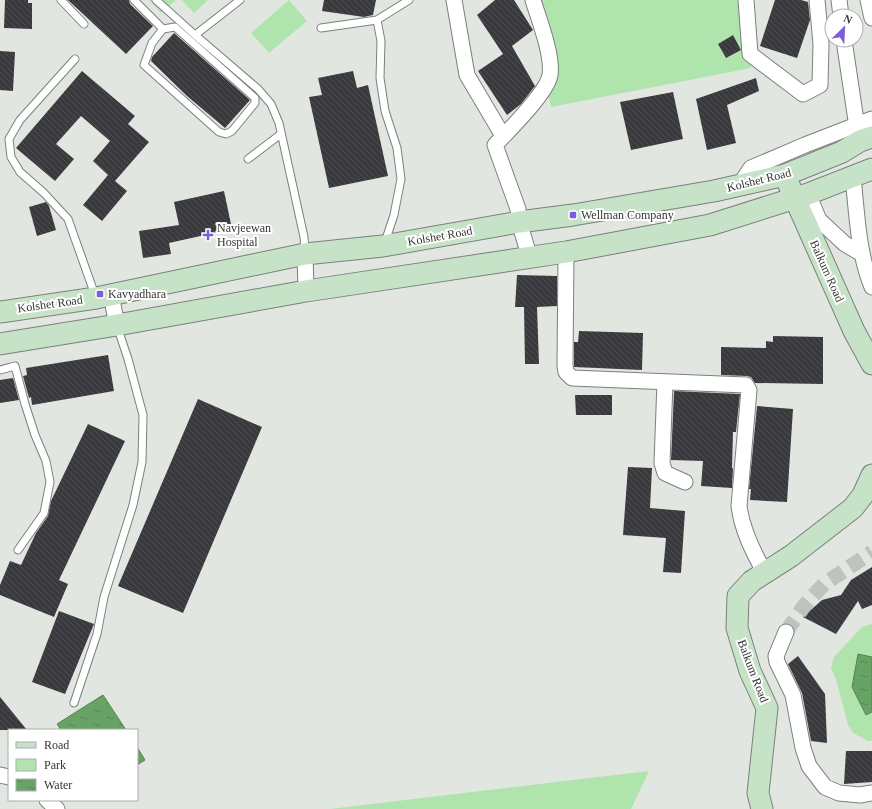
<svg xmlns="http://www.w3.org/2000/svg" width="872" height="809" viewBox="0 0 872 809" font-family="'Times New Roman',serif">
<defs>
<pattern id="water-ripples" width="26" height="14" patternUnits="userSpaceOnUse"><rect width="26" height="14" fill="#67a365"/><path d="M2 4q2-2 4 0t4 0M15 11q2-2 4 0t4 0" fill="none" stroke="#558654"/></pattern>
<pattern id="building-back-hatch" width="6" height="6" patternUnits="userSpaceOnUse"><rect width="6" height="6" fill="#3a3a3e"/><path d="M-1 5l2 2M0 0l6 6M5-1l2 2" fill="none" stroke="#4e4e52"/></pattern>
</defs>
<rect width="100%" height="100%" fill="#e1e6e1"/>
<!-- park -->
<path fill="#b0e4ad" d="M149,0h27l-15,13z
M182,0h26l-14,13z
M289,0l18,21 -38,32 -18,-20z
M529,0h208l14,68 -200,39z
M872,624v117h-4l-15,-8 -5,-8 -12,-46 -5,-11 3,-11 28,-30z
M649,771l-18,38h-301z"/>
<!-- water -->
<path fill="url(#water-ripples)" stroke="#578256" d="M858,654l14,3v20l-1,6 1,2v27l-6,3 -14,-28z
M103,695l23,35h-65l-4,-6z
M137,747l8,13 -8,5z"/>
<!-- building -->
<path fill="url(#building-back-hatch)" d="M5,0h23v3h4v26l-28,-1z
M68,0h61l1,4 23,22 -27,28z
M324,0h52l-3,15 -9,2 -42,-6z
M495,0h19l19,30 -21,16 23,40 -14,18 -14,11 -29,-44 25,-17 -26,-39z
M775,0h26l7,2 2,18 -13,38 -37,-12z
M174,33l76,67 -25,28 -38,-32 -36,-35 1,-4z
M733,35l8,15 -15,8 -8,-14z
M0,51l15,1 -2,39 -13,-1z
M82,71l53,45 -7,8 21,18 -34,39 12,10 -25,30 -19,-16 25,-30 -15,-14 17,-20 -29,-25 -25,28 18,15 -19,22 -39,-33z
M353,71l4,17 11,-3 20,91 -59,12 -20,-91 13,-2 -4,-17z
M756,78l3,13 -32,14 9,38 -29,7 -11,-51z
M673,92l10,47 -52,11 -11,-48z
M224,191l8,38 -63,14 2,11 -28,4 -4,-27 40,-6 -5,-23z
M46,202l3,4 7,24 -19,6 -8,-29z
M517,275l40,1v30l-20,1 2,57h-14l-1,-57h-9z
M579,331l64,2 -1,37 -68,-3v-25h4z
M773,336l50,1v47l-68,-1 -4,-6 -4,-1 -26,-1v-28l45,1v-7l7,1z
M108,355l6,36 -82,14 -1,-8 -2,1 -6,-22 4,-1 -1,-7z
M13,378l6,22 -19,3v-23z
M674,391l66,3 -4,38h-3l-1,36h1l-1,20 -31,-2 2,-25 -32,-1z
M575,395h37v20h-36z
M198,399l64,28 -79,186 -65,-27z
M757,406l36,3 -6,93 -37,-2 1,-11h-2z
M88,424l37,17 -66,139 9,4 -14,33 -54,-22v-10l10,-24 11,4 15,-32 12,-17 3,-15z
M628,467l24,1 -2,40 35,3 -4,62 -18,-1 3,-34 -43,-3z
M872,567v38l-10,4 -4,-8 -22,33 -33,-17 19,-17 19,-5 10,-15z
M59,611l35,13 -29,70 -33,-12z
M798,656l27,38 2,49 -16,-2 -9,-48 -14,-29z
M0,697l27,33h-27z
M846,751h26v31l-28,2z"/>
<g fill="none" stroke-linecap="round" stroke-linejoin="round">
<!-- street-tunnel -->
<path stroke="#bec3be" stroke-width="15" stroke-dasharray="15 8" stroke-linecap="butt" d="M786,632l18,-26 20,-22 48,-32"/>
<defs>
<path id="lane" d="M61,0l23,24
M134,0l29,29
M156,0l39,35 45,-35
M175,27l80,71v5l-23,28 -6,3 -7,-2 -75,-67 8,-22 11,-14z
M321,28l56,-8
M195,35l63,54 13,15 8,19 25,114 1,15
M75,59l-55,61 -11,19 2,18 9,15 24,21 24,26 27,76
M248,159l33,-25
M385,242l9,-27 7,-36 -4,-31 -12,-37 -5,-33 1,-37 -4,-21 32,-20
M0,370l15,-4 10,38 10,31 11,26 4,21 -6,31 -26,37
M74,703l23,-69 7,-37 29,-92 9,-43 1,-47 -15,-56 -11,-33"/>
<path id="street" d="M454,0l13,75 36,61
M746,0l4,54 53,40 17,-9 1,-41 -4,-44
M839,0l2,16
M868,0l4,18
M844,40l14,94
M853,177c4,37 5,76 19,110
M739,186l12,-18 54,-23 67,-26
M808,194l11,26 26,24 17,10
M566,252l-1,114 1,6 6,6 174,7 3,5 -10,116c3,24 14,46 26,67
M305,254l1,37
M530,258l-11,-36 -1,-13 -23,-64c14,-15 52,-52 55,-70 3,-20 -11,-55 -17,-75
M111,295l6,30
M665,382l-3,81 3,10 20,9
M786,632l-10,24 1,6 16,33 10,53 6,18 16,21 14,6 21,2 12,-2
M0,775l9,2
M47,800l10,9"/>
<path id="secondary" d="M789,185l65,146 18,33
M0,312l96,-14 209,-44 78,-8 136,-24 54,-7 141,-24 71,-16 57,-23 18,-11 12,-4
M0,344l117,-19 189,-34 260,-39 144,-27 98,-31 64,-25
M762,809l-4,-16 9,-85 -17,-37 -13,-43 1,-32 14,-15 39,-25 62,-48 10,-13 9,-20"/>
</defs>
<!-- lane casing -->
<use href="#lane" stroke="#7c807c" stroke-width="9"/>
<!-- street casing -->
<use href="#street" stroke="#7c807c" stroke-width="17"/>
<!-- secondary casing -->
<use href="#secondary" stroke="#7c807c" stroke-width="23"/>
<!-- lane -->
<use href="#lane" stroke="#fff" stroke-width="7"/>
<!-- street -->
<use href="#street" stroke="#fff" stroke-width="15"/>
<!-- secondary -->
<use href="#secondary" stroke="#c6e2c7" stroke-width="21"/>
</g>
<!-- markers -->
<g fill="#7b5ed9" stroke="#fff" stroke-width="1.5">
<rect x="569" y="211" width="8" height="8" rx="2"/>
<path d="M206 229h4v4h4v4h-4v4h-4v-4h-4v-4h4z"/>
<rect x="96" y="290" width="8" height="8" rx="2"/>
</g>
<g text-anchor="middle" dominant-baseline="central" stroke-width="4" stroke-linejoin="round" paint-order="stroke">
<!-- street labels -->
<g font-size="12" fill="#333533" stroke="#fff">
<text transform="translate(759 180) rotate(-14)">Kolshet Road</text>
<text transform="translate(440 236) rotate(-10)">Kolshet Road</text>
<text transform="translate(827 271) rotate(66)">Balkum Road</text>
<text transform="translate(50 304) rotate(-8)">Kolshet Road</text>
<text transform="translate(753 671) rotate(69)">Balkum Road</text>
</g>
<!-- poi labels -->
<g font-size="12" fill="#333533" stroke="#fff" text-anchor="start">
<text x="581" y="215">Wellman Company</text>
<text x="217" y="228">Navjeewan<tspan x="217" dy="14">Hospital</tspan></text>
<text x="108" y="294">Kavyadhara</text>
</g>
</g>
<!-- legend -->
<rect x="8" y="729" width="130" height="72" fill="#ffffff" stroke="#adaead"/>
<rect x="16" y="742" width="20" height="6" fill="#c6e2c7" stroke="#adaead"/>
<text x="44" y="749" font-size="12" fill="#333533">Road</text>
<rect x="16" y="759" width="20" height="12" fill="#b0e4ad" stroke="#adaead"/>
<text x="44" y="769" font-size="12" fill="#333533">Park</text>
<rect x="16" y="779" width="20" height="12" fill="url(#water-ripples)" stroke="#adaead"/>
<text x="44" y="789" font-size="12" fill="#333533">Water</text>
<!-- north arrow -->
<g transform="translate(844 28) rotate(24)"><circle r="19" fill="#ffffff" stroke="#adaead"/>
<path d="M0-3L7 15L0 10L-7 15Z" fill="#7b5ed9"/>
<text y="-6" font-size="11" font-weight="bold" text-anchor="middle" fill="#333533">N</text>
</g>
</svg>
